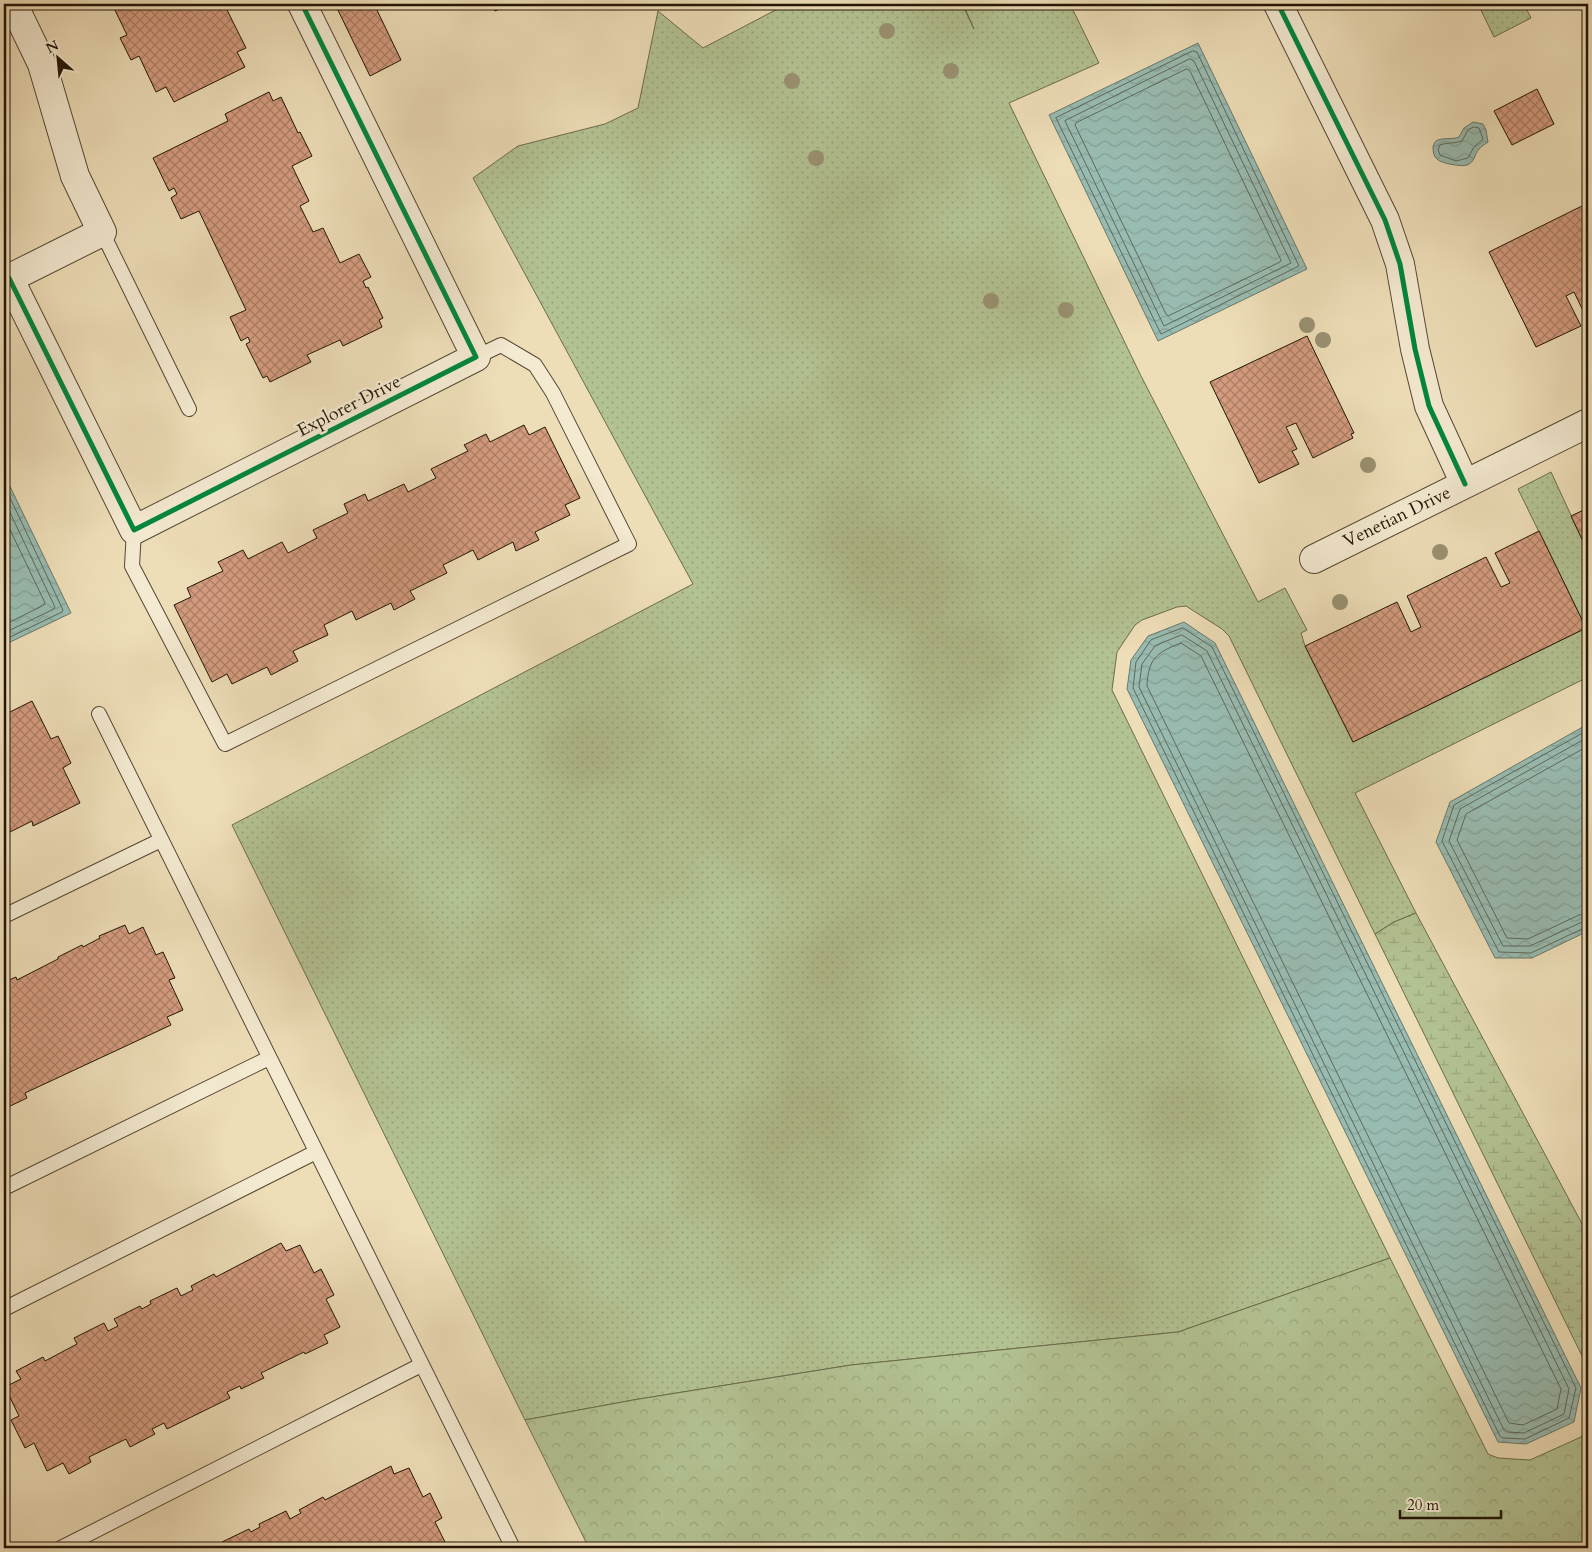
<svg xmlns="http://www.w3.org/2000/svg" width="1592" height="1552" viewBox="0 0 1592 1552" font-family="Cardo,serif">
<defs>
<pattern id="grass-dots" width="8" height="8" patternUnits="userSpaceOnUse" patternTransform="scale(1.25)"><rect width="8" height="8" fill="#b3c293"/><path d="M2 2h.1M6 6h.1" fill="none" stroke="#9aa67d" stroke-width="1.8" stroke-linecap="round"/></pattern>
<pattern id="forest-crowns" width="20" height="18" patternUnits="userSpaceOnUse" patternTransform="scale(1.25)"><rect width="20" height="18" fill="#b3c293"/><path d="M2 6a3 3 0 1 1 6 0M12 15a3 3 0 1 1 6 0" fill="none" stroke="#9aa67d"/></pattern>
<pattern id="wetland-marsh" width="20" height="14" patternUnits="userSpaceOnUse" patternTransform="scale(1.25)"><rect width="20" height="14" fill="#b3c293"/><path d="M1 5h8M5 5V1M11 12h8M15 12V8" fill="none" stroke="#9aa67d"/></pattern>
<pattern id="water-waves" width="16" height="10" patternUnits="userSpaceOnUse" patternTransform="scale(1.25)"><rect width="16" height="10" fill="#99bcb2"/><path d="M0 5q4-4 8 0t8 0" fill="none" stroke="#84a198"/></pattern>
<pattern id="building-cross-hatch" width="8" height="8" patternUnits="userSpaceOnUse" patternTransform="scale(1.25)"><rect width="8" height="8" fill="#d49c7f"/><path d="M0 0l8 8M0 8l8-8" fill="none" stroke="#ac7e66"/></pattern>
</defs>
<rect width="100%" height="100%" fill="#eedeb8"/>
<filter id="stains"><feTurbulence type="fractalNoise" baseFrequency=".004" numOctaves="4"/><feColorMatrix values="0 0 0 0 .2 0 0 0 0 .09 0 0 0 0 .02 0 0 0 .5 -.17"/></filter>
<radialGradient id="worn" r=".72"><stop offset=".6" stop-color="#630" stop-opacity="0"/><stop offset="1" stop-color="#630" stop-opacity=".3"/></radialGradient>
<!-- grass -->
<path fill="url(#grass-dots)" stroke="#6a6c4c" d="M787,4h175l12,25 -11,-25h107l29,59 -90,40 132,273 117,226 27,-14 22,42 -6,3 4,13 48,96 233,-114 -68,-139 33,-17 37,80v125l-233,116 61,120 -22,9 -19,12 -146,-298 -7,-7 -36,-23 -9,1 -35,13 -7,5 -18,27 -5,38 278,568 -212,74 -327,33 -218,35 -108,20 -293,-595 461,-241 -220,-406 45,-32 87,-22 33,-16 20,-97 45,37z
M1478,4h46l7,14 -37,19z"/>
<!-- forest -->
<path fill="url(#forest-crowns)" stroke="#6a6c4c" d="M1390,1258l98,196 10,4 32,2 51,-23 7,-8v119h-999l-64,-128 108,-20 218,-35 327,-33z"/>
<!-- wetland -->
<path fill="url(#wetland-marsh)" stroke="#6a6c4c" d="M1416,913l172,322v133l-213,-434 19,-12z"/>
<!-- water -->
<path fill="url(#water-waves)" stroke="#69796d" d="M1198,43l109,226 -149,72 -109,-226z
M1473,122l10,2 3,6 2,12c-3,2 -7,5 -9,7 -5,6 -4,13 -12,16 -6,2 -27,-2 -30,-6 -3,-2 -4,-7 -4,-11 0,-3 1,-5 3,-7 6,-4 16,-1 23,-4l5,-9z
M4,474l67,139 -67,32z
M1184,622l31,21 366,745 -7,34 -48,22 -28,-2 -371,-753 4,-29 17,-24z
M1588,724v207l-56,27h-37l-59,-116 14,-40z"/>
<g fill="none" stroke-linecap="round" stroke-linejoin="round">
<!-- shore -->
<path stroke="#5d685c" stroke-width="1" d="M1193,51l4,1 102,214 -138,68 -105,-216z
M1190,59l4,2 97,202 -127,63 -99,-205z
M1187,69l3,2 91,189 -1,2 -112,54 -2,-2 -91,-189 1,-2z
M1474,127l5,1 4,11 -9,8 -6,11 -12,3 -16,-6 -2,-5 2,-5c7,-3 14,-1 22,-4l6,-11z
M4,485l59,125 -1,2 -58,28
M4,500l51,107 -1,2 -50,24
M4,517l41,86 -1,2 -40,20
M1183,628l29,19 364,741 -7,30 -44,21 -22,-1 -3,-2 -367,-748 3,-26 15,-22z
M1182,635l25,16 362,738 -5,25 -40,19 -17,-1 -3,-2 -365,-743 3,-23 13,-18z
M1181,643l20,13 360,733 -4,20 -34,16 -14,-2 -362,-737c1,-27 10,-34 34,-43z
M1588,730l-134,75 -12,36 57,111 32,1 53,-25 4,-1
M1588,737l-128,72 -11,32 54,105h27l52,-24 6,-1
M1588,746l-122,68 -9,26 50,98 21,1 51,-24 9,-2"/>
</g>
<!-- building -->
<path fill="url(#building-cross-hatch)" stroke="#211505" d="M112,4h120l2,3 -7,3 19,38 -9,4 8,15 -71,35 -8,-15 -10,5 -17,-36 -8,4 -11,-22 7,-3z
M335,4h39l27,56 -31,16z
M492,4h19l-16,7z
M1537,89l17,35 -42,21 -18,-34z
M269,92l4,9 8,-4 17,36 2,-1 12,24 -20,10 17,35 -9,5 13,26 10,-4 17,35 19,-9 12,23 -8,4 3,7 2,-1 15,31 -4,2 3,7 -39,19 -3,-6 -33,15 4,7 -41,20 -3,-6 -4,2 -17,-34 4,-2 -2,-5 -7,4 -11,-24 16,-7 -47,-99 -18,8 -10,-21 6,-4 -3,-6 -5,3 -16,-33 75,-37 -3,-7z
M1588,203v118l-14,-29 -8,4 15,30 -45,21 -47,-95z
M1307,336l47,97 -3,1 2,4 -40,20 -17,-35 -10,4 11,22 -5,2 7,13 -40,19 -49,-101z
M524,425l5,10 16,-8 35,71 -15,7 5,10 -35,17 4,8 -23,11 -3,-9 -35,18 -5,-10 -30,15 4,8 -37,18 5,8 -21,11 -3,-7 -35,17 -4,-9 -28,14 4,10 -35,16 5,10 -27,14 -4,-8 -35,17 -5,-10 -15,8 -38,-77 17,-8 -4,-9 36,-17 -5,-9 25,-12 5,9 34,-17 6,11 29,-15 -4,-8 35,-17 -4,-9 21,-10 3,7 36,-17 4,8 28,-14 -5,-9 37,-18 -4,-6 22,-11 4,8z
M1588,508v44l-17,-36z
M1539,531l47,97 -233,114 -48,-96 92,-44 14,30 10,-5 -14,-31 79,-39 15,30 9,-4 -15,-30z
M32,701l19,38 7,-3 13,27 -8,5 17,35 -47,23 -1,-5 -28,14v-120z
M125,925l4,9 14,-7 13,28 7,-3 12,26 -6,2 14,30 -16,7 4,8 -146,68 2,5 -23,11v-127l12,-5 1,3 41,-21v-2l24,-12 1,2 17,-9 -1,-2z
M281,1243l5,8 14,-6 14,28 7,-4 13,26 -8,4 14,28 -16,8 4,8 -23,11 -1,-2 -43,21 3,5 -23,11 -1,-3 -13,6 3,6 -63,31 -3,-6 -12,6 3,5 -25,13 -4,-8 -37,18 2,5 -22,12 -6,-11 -16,8 -13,-28 -9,5 -14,-28 8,-4 -14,-29 16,-8 -5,-8 27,-14 2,4 32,-17 -3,-6 30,-15 4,8 10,-5 -4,-7 26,-13 2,3 9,-5 -1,-3 27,-13 4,8 12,-6 -2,-4 23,-12 2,3z
M391,1466l3,8 15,-6 14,29 7,-4 12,25 -7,4 13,26h-222l-4,-6 27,-13 2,3 9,-5 -1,-3 27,-13 4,8 11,-6 -2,-3 24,-13 2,3z"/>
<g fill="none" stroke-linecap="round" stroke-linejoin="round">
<defs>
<path id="lane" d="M102,232l87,177
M134,530l-2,36 93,178 404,-200 -76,-151 -18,-28 -34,-20 -25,12
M99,714l414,834
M4,916l157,-76
M4,1188l265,-130
M4,1309l312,-157
M61,1548l360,-183"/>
<path id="street" d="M1278,4l107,216 15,44 15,85 14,57 36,78
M9,278l125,252 342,-173 -174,-353
M4,281l98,-49 -27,-56 -33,-112 -29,-60
M1314,559l274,-136"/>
</defs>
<!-- lane casing -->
<use href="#lane" stroke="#544732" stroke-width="16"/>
<!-- street casing -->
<use href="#street" stroke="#544732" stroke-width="30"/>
<!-- lane -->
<use href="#lane" stroke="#f4ead1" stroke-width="14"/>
<!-- street -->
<use href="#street" stroke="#f4ead1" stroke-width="28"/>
<defs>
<path id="cycleway" d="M1278,4l107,216 15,44 15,85 14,57 36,78
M9,278l125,252 342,-173 -174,-353"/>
</defs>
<!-- cycleway casing -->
<use href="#cycleway" stroke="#f4ead1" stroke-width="8"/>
<!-- cycleway -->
<use href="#cycleway" stroke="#00873e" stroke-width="5"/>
</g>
<!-- trees -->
<g fill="#999171">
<circle cx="887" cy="31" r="8"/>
<circle cx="951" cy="71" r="8"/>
<circle cx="792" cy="81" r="8"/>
<circle cx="816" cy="158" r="8"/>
<circle cx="991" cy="301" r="8"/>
<circle cx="1066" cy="310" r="8"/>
<circle cx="1307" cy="325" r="8"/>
<circle cx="1323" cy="340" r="8"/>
<circle cx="1368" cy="465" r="8"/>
<circle cx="1440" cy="552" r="8"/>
<circle cx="1340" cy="602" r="8"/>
</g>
<g text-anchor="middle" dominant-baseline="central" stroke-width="5" stroke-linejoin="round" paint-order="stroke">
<!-- street labels -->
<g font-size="18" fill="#211505" stroke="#f4ead1">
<text transform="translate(349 406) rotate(-27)">Explorer Drive</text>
<text transform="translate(1397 517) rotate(-26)">Venetian Drive</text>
</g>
</g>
<!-- margin -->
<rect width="1592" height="1552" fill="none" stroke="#eedeb8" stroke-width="20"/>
<rect x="5" y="5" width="1582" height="1542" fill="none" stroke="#211505" stroke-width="2.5"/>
<rect x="10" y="10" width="1572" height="1532" fill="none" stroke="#211505"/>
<!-- north arrow -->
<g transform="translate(58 58) rotate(333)" stroke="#f4ead1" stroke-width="4" paint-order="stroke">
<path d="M0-4L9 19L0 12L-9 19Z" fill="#211505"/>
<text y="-8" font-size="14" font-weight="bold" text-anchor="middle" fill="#211505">N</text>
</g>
<!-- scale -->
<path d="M1400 1510v8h101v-8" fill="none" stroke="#211505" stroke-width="2.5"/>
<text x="1407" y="1510" font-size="15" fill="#211505" stroke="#f4ead1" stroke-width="4" paint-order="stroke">20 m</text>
<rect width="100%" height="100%" filter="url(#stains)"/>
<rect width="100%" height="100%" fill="url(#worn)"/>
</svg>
